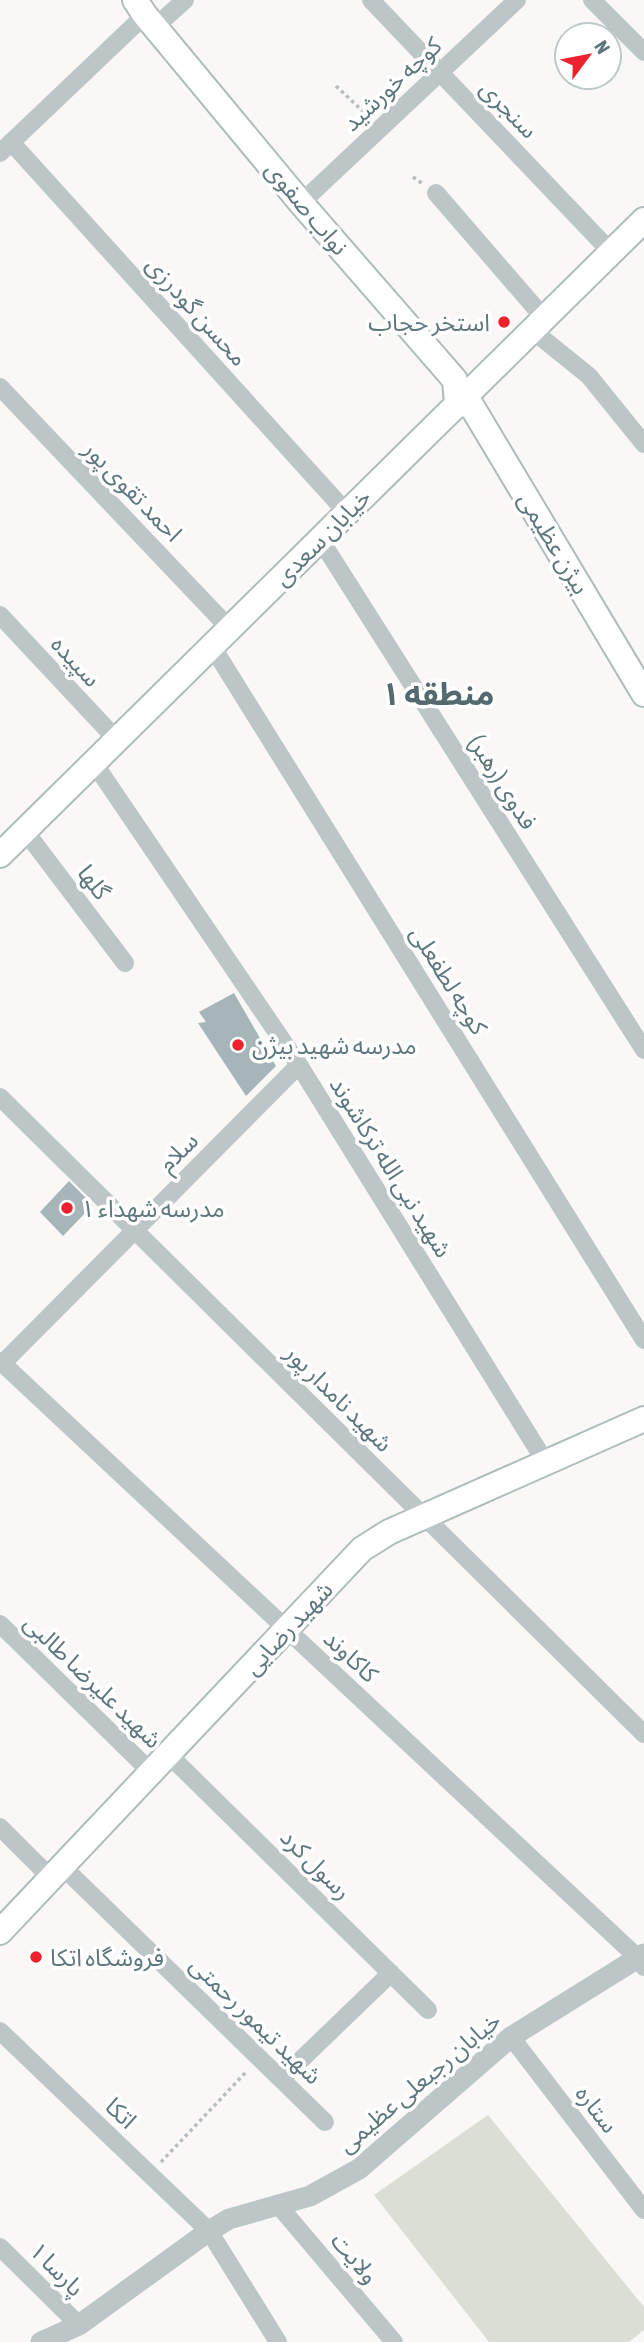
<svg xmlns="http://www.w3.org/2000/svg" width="644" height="2342" viewBox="0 0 644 2342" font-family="'Asap Condensed','Noto Sans Arabic',sans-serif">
<rect width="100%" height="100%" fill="#f9f8f6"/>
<!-- green -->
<path fill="#dbded5" d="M488,2115l156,192v23l-15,12h-140l-115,-147z"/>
<!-- building -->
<path fill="#a6b5b7" d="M234,993l42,73 -30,30 -48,-73 8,-1 -7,-10z
M69,1181l24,24 -30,31 -23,-24z"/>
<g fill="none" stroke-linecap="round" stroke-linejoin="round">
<defs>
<path id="secondary" d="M135,0l10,15 156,188 154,177 2,24 14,1 173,289
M0,855l644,-635
M0,1932l362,-383 27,-17 255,-113"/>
</defs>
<!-- secondary casing -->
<use href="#secondary" stroke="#afbbbc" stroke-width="28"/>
<!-- path -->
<path stroke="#b8bec0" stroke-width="3.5" stroke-dasharray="3.5 3.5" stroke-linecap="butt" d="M336,86l33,31
M413,177l10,7
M161,2162l86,-91"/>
<!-- minor -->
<path stroke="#bdc6c7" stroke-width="18" d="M371,0l240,252
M592,0l52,52
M155,27l30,-27
M11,142l336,371
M0,153l145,-138
M436,193l108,125
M301,203l216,-203
M532,330l57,46 55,68
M0,387l230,242
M320,539l324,511
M0,615l117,125
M212,646l432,694
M94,763l205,302 247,398
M25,831l100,132
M0,1097l644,637
M0,1361l638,597 6,9
M3,1363l296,-298
M0,1624l151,148
M168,1754l260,256
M0,1827l51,51
M62,1866l263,256
M0,2031l209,200 69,111
M511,2037l133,173
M281,2079l110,-106
M279,2206l115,136
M0,2247l79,78"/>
<!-- tertiary -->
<path stroke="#bdc6c7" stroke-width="21" d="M41,2342l38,-17 130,-94 20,-12 81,-23 49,-27 152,-132 133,-83"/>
<!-- secondary -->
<use href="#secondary" stroke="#fff" stroke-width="24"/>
</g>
<!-- markers -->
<g fill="#ee212d" stroke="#fff" stroke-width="2.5">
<circle cx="504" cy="322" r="7"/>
<circle cx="238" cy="1045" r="7"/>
<circle cx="67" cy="1208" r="7"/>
<circle cx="36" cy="1957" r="7"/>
</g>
<g text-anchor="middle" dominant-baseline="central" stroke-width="7" stroke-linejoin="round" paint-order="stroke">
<!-- street labels -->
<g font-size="24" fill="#5e787d" stroke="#fff">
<text transform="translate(392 84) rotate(-43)">کوچه خورشید</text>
<text transform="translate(509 109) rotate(46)">سنجری</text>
<text transform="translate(307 208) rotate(50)">نواب صفوی</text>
<text transform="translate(197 311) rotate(48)">محسن گودرزی</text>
<text transform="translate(133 491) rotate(46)">احمد تقوی پور</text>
<text transform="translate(322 537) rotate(-45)">خیابان سعدی</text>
<text transform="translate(554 543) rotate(59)">بیژن عظیمی</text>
<text transform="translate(76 661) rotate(47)">سپیده</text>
<text transform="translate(503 782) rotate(58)">فدوی (رهبر)</text>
<text transform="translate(94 882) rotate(53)">گلها</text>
<text transform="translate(449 980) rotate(58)">کوچه لطفعلی</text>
<text transform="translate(178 1152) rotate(-45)">سلام</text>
<text transform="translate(391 1167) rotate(58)">شهید نبی الله ترکاشوند</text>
<text transform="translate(339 1398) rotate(45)">شهید نامدار پور</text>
<text transform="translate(288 1628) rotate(-47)">شهید رضایی</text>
<text transform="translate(351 1656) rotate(43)">کاکاوند</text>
<text transform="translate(93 1681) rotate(44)">شهید علیرضا طالبی</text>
<text transform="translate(316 1864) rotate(45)">رسول کرد</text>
<text transform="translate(256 2020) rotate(44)">شهید تیمور رحمتی</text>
<text transform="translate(419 2082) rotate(-40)">خیابان رجبعلی عظیمی</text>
<text transform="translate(597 2109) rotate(52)">ستاره</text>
<text transform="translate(121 2113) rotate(44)">اتکا</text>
<text transform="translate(355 2258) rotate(50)">ولایت</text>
<text transform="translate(57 2269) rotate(45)">پارسا ۱</text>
</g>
<!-- poi labels -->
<g font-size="24" fill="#5e787d" stroke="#fff" text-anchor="start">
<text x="490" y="322" text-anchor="end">استخر حجاب</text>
<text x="252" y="1045">مدرسه شهید بیژن</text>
<text x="81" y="1208">مدرسه شهداء ۱</text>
<text x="50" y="1957">فروشگاه اتکا</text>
</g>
<!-- district labels -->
<g font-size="32" font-weight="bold" fill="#556a6e" stroke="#fff">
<text x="438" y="693">منطقه ۱</text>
</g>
</g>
<!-- north arrow -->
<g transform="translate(588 56) rotate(58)"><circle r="33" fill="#ffffff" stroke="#bfc9cb" stroke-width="2"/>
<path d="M0-5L12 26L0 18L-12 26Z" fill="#ee212d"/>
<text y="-10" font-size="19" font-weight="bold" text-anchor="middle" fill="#5e787d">N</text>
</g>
</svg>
